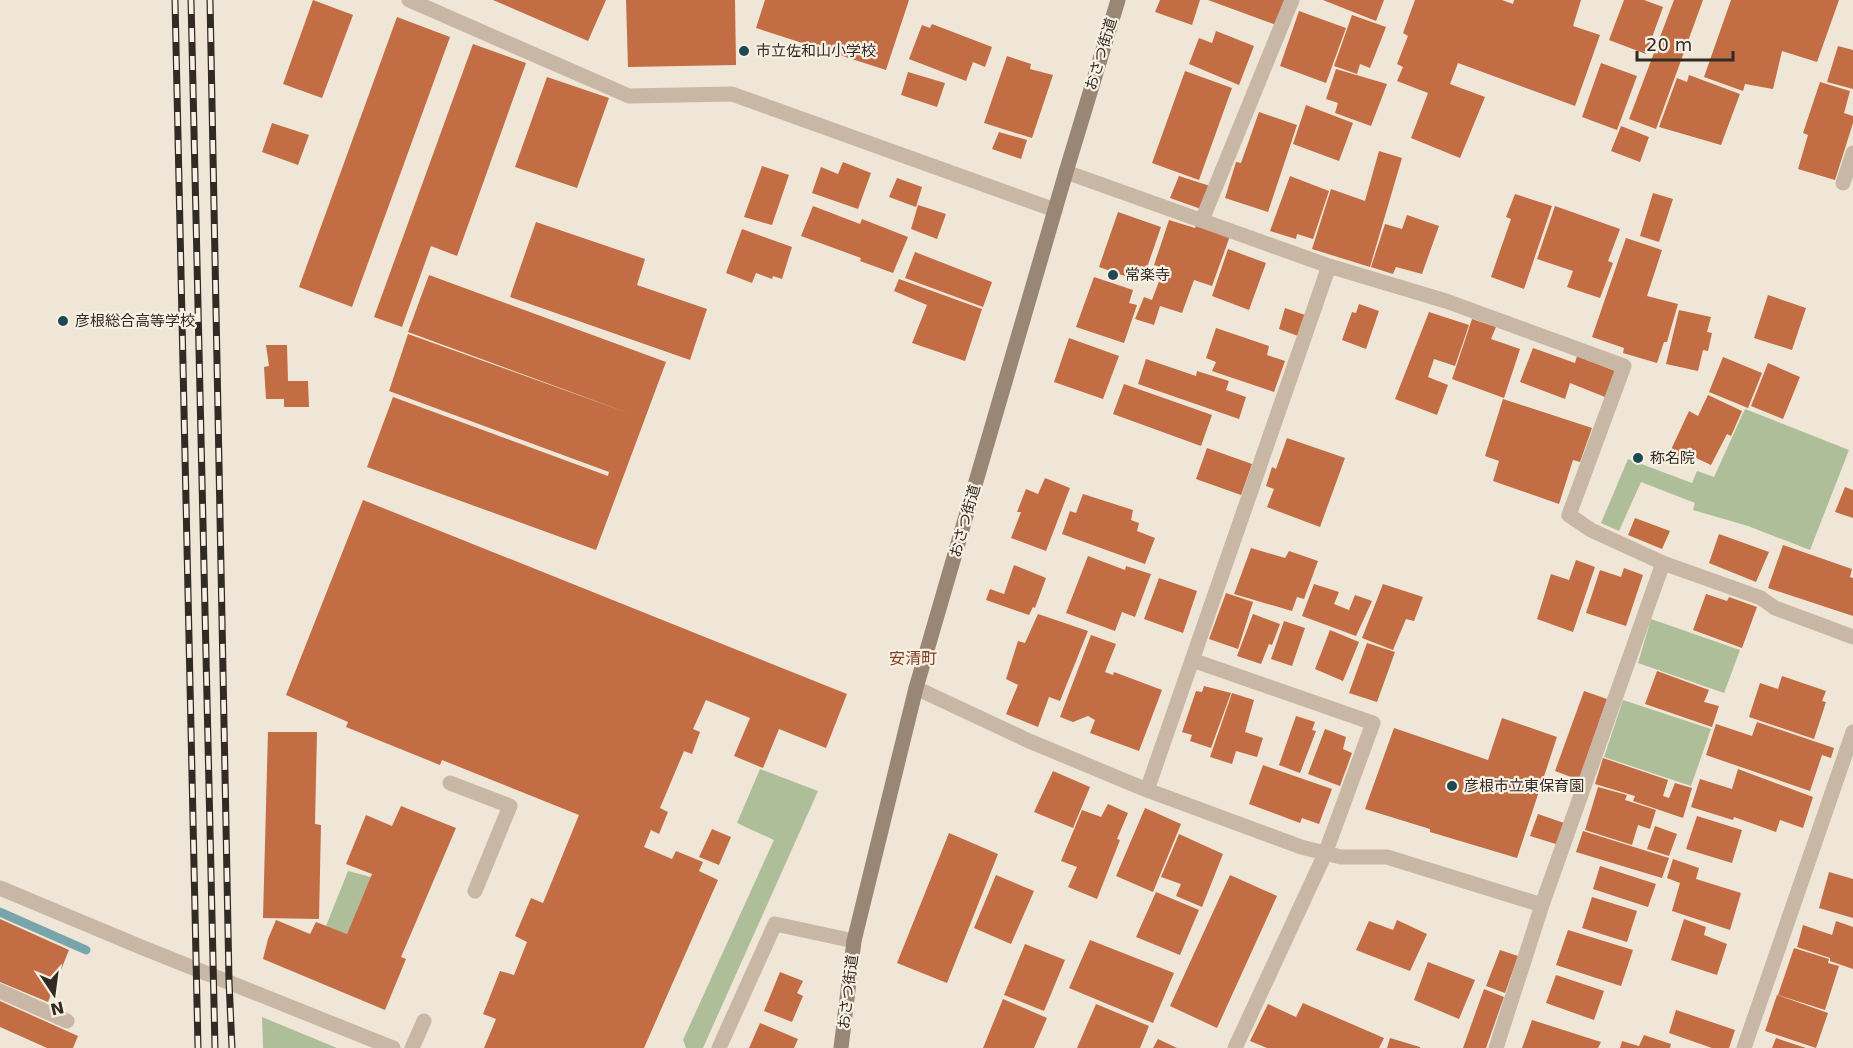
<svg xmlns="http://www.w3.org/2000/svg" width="1853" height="1048" viewBox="0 0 1853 1048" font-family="'DejaVu Sans','Noto Sans JP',sans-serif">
<rect width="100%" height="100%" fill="#f0e6d7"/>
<!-- green -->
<path fill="#aebe98" d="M1745,409l104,41 -39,100 -62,-24 -55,-16 2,-7 -54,-21 -22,49 -18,-8 27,-64 64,24 5,-12 17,6z
M1651,619l89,31 -16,43 -86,-30z
M1623,700l88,29 -20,57 -87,-29z
M760,769l58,22 -115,257h-17l-3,-8 91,-200 -37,-17z
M348,871l23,6 -24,57 -21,-8z
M262,1017l75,31h-74z"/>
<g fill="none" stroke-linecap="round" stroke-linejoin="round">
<!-- stream -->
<path stroke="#77a5ab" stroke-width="9" d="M0,912l86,38"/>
</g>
<!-- building -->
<path fill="#c26d43" d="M313,0l40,15 -31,83 -39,-14z
M493,0h113l-18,41z
M626,0h109l1,65 -108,2z
M765,0h144l-23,70 -130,-42z
M1160,0h40l-8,25 -37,-13z
M1208,0h77l-9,25z
M1323,0h61l-8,21z
M1415,0h87l11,4 1,-4h67l-8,26 27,9 -25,71 -117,-43 -8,21 35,13 -25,61 -49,-20 17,-45 -31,-12 6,-14 -6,-3 11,-28 -5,-3z
M1624,0h20l19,7 -17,47 -37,-14z
M1674,0h29l-47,129 -27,-10z
M1731,0h108l-22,62 -35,-11 -9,38 -28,-5 -2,7 -39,-14z
M1299,11l47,17 -20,55 -46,-17z
M1352,15l34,12 -16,41 -10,-4 -3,10 -23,-8z
M397,17l53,20 -98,270 -53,-20z
M932,24l60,23 -7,20 -12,-5 -7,19 -57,-22 13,-34 8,3z
M1216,31l38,15 -15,39 -50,-21 10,-26 13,5z
M473,44l53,19 -69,193 -26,-10 -29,81 -28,-10z
M1838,46l15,4v39l-26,-7z
M1007,56l24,8 -1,5 23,6 -21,63 -48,-15z
M1601,63l36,13 -20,54 -35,-13z
M1336,69l51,15 -16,42 -36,-13 3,-10 -12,-4z
M1185,71l47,17 -33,92 -47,-17z
M908,72l37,11 -8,24 -36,-12z
M1689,75l51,19 -19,51 -62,-18 18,-49 10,4z
M547,77l62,21 -32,90 -62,-21z
M1820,82l30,9 -6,22 9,3v7l-18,57 -37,-11 10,-34 -5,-2z
M1306,105l47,18 -14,38 -46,-17z
M1259,112l38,13 -29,87 -43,-14 11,-36 5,1z
M272,123l37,12 -11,30 -36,-13z
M1621,126l28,11 -9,25 -29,-11z
M999,132l28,8 -6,19 -29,-10z
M1379,151l23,7 -32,109 -58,-18 19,-60 34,12z
M843,162l28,11 -13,36 -46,-16 9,-26 17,7z
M762,166l27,9 -17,50 -28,-8z
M1179,176l31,10 -9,23 -31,-11z
M1290,176l39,15 -16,48 -16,-5 -1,5 -26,-8z
M897,178l25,9 -6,20 -27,-10z
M1653,193l20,6 -14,43 -19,-6z
M1515,194l37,12 -28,83 -33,-12 20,-58 -5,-2z
M918,205l28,9 -9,25 -26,-10z
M813,206l47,18 2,-5 46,18 -15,36 -33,-12 1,-3 -60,-22z
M1555,206l65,23 -12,32 5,2 -13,35 -33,-11 6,-16 -36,-12z
M1118,212l43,15 -19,55 -43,-15z
M1407,215l32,11 -17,48 -26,-7 -3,7 -22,-7 14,-43 17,5z
M1169,220l26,8 2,-4 33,12 -18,50 -18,-6 -12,33 -22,-7 -6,19 -19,-6 9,-22 8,3 12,-32 -10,-3z
M536,222l109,37 -8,26 70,24 -17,51 -180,-63z
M742,229l50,18 -10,32 -9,-3 -1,3 -16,-6 -4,10 -26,-10z
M1626,238l36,12 -15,46 31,8 -11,38h-3l-7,21 -34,-10 1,-5 -32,-11z
M1228,249l38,14 -17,47 -37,-14z
M915,252l77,30 -9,25 -78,-29z
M429,275l237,87 -70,188 -229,-83 26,-70 215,79 1,-4 -220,-81 19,-57 223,80 -223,-82z
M1094,277l39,13 -4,13 8,2 -13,38 -48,-16z
M899,279l83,30 -17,52 -53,-18 15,-38 -33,-14z
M1768,295l38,13 -14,42 -38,-12z
M1359,304l20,7 -13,38 -24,-9 10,-28 4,1z
M1285,308l20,7 -7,21 -19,-7z
M1679,310l32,7 -4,15 5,1 -4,18 -5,-1 -5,21 -32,-7z
M1429,312l40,13 -14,41 -21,-7 -6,18 20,8 -11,30 -42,-16z
M1472,319l24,8 -5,12 29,10 -16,49 -52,-19z
M1216,328l53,18 -2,9 18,6 -11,31 -62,-21 4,-9 -10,-4z
M1069,338l50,18 -16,43 -49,-17z
M266,345h21l1,36h20l1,26h-25v-8h-18l-2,-32 5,-1z
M1533,348l42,15 2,-7 38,15 -10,26 -35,-14 -5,16 -45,-17z
M1723,357l39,16 -14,35 -39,-16z
M1146,359l50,17 1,-5 32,10 -3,9 20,7 -7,22 -101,-35z
M1768,363l32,14 -17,42 -32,-13z
M1124,384l88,31 -11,31 -88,-32z
M1708,395l34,16 -11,25 -4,-2 -16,31 -17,-8 -3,8 -22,-11 20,-43 9,5z
M1503,399l89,29 -12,34 -7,-2 -14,44 -66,-23 6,-20 -14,-5z
M1287,438l58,20 -25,69 -53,-20 7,-18 -8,-3 6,-19 4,2z
M1207,448l45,16 -11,31 -45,-16z
M1045,478l25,10 -24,63 -35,-13 10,-26h-4l9,-23 12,5z
M1845,487l8,3v28l-18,-6z
M1083,494l50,16 -2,10 8,3 -2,8 18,7 -10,26 -83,-30 8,-23 6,2z
M363,500l484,194 -21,54 -47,-19 -16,39 -29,-12 16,-38 -44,-18 -13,29 7,3 -8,22 -8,-3 -24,57 8,4 -9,22 -8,-4 -7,17 28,12 4,-8 27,11 -4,9 19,9 -74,168h-160l12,-29 -13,-5 17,-43 14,4 13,-33 -12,-6 16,-38 12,5 36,-88 -137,-55 -2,5 -94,-38 2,-5 -62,-27z
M1635,518l35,13 -8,18 -34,-14z
M1719,534l50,18 -13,30 -47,-19z
M1783,545l69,24 -2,8 3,1v38l-85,-28z
M1251,548l34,10 4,-7 29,10 -14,38 -7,-2 -5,14 -58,-17z
M1088,556l37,14 1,-4 25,8 -16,43 -13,-5 -7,19 -49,-18z
M1576,560l19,7 -22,65 -36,-13 14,-45 18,6z
M1014,565l32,13 -11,30 -2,-1 -4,8 -43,-15 4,-11 14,5z
M1624,568l19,7 -17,51 -40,-13 14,-43 21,7z
M1159,578l38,13 -14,42 -39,-14z
M1314,584l25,8 -5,12 15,6 6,-15 17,6 -16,35 -54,-20z
M1383,584l40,13 -9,24 -8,-2 -13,31 -31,-12z
M1226,593l27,9 -15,47 -29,-10z
M1706,594l21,7 2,-4 28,10 -15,41 -49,-18z
M1038,614l50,17 -28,70 -11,-4 -11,30 -32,-13 12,-29 -12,-6 12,-38 7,2z
M1253,614l27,10 -8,21 -3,-1 -8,20 -24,-8z
M1284,621l21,7 -13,38 -21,-7z
M1330,630l29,12 -16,39 -28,-12z
M1091,635l25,9 -11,28 8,3 1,-3 48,18 -23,61 -49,-18 5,-13 -7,-4 -15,6 -13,-5z
M1367,643l28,9 -18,50 -28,-9z
M1657,671l52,19 -5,12 15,4 -7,21 -67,-23z
M1782,676l44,15 -4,10 4,1 -12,37 -65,-22 11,-34 18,6z
M1204,686l27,7 -20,55 -21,-7 2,-6 -10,-3 14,-41 6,1z
M1584,691l23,8 -28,81 -24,-9z
M1232,693l22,7 -9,32 18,6 -6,19 -21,-6 -4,13 -22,-7z
M1296,716l19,6 -3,8 4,1 -16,42 -21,-8z
M1502,718l55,19 -40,121 -87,-26v-3l-65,-20 29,-81 94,32z
M1757,722l77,26 -3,10 -9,-3 -12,36 -104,-36 10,-31 36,12z
M1325,729l21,8 -3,12 9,4 -12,33 -32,-12z
M268,732h49l-2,92 6,1 -2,94 -56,-1z
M1603,758l65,22 -5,16 6,2 6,-15 17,5 -9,30 -50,-17 2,-5 -40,-12z
M1263,765l69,24 -13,35 -17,-6 -2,5 -51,-19z
M1738,769l75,28 -10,31 -23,-8 -4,12 -42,-15 -1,3 -42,-13 9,-28 32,10z
M1053,771l37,16 -17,41 -39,-16z
M1598,787l29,8 -2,5 31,10 -6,19 -12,-4 -6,20 -47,-15z
M1108,804l20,9 -11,26 3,1 -23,59 -29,-12 9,-20 -16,-6 21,-51 19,7z
M401,806l55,22 -55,129 5,2 -21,51 -122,-51 5,-20 8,-19 34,14 6,-12 31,12 25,-60 -26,-10 20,-49 26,11z
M1145,808l36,16 -28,68 -37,-16z
M1538,814l26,9 -8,21 -26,-8z
M1697,816l45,14 -10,33 -46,-14z
M1655,826l22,8 -8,22 -22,-7z
M712,829l19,8 -12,28 -20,-8z
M1583,831l86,27 -7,20 -86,-26z
M949,833l49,21 -51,129 -50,-20z
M1179,834l44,20 -21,53 -26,-11 5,-12 -20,-7z
M1673,859l26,9 -3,11 45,14 -11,37 -58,-19 8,-28 -13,-5z
M1600,866l56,18 -8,23 -55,-18z
M1829,872l24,7v39l-34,-10z
M996,875l38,16 -23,53 -37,-16z
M1230,875l47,21 -60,132 -47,-22z
M1156,892l43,18 -19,45 -44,-18z
M1592,897l45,14 -10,31 -45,-14z
M0,919l69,31 -21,52 -48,-20z
M1684,919l22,8 -2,8 23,9 -10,31 -46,-15z
M1397,920l30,14 -17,37 -54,-21 13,-29 24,9z
M1836,921l17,6v42l-23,-8v-3l-33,-11 6,-22 29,10z
M1568,930l65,20 -12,36 -65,-21z
M1090,940l84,33 -21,50 -84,-35z
M1025,944l40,16 -21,51 -40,-16z
M1794,948l35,11 -1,4 11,3 -14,44 -47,-15z
M1500,950l18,6 -13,37 -19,-7z
M1428,962l47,18 -16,39 -45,-19z
M780,972l23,9 -6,12 6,3 -11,26 -28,-11z
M1556,975l48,16 -10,29 -48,-17z
M1484,989l20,8 -18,51h-23z
M1777,995l51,18 -12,35 -51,-17z
M1003,999l44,19 -13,30h-51z
M0,1001l78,35 -5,12h-26l-47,-21z
M1303,1003l81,35 -5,10h-112l-17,-7 18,-37 28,13z
M1096,1004l53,22 -9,22h-63z
M1676,1010l59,20 -6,18h-17l-43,-15z
M1532,1020l69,22 -3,6h-76z
M760,1023l38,16 -4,9h-45z
M1644,1035l27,9 -1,4h-50l2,-7 17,5z
M1390,1038l30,9v1h-33z
M1776,1038l30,10h-34z
M1158,1039l19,9h-24z"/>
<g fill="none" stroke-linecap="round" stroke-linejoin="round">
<!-- lane -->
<path stroke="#c7b7a4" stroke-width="15" d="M409,0l220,96 103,-2 323,116
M450,783l60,23 -35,85
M0,991l67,30
M412,1048l12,-27"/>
<!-- street -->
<path stroke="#c7b7a4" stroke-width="15" d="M1066,172l263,94 117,35 178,65 -55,149 22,15 72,33 98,35 14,10 78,29
M1843,183l10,-30
M1202,220l90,-220
M1192,660l181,63 -48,131 -90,194
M916,688l113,53 118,49 154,57 40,10h46l155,48
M1147,790l182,-524
M0,888l141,59 252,101
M719,1048l56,-124 79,17
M1496,1048l46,-143 121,-342
M1744,1048l109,-316"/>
<!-- secondary -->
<path stroke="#9a8675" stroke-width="15" d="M841,1048l13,-107 62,-253 150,-516 52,-172"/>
<defs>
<path id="rail" d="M175,0l23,1048
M191,0l24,1048
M210,0l19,981 3,67"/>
</defs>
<!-- rail casing -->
<use href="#rail" stroke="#322a25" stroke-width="7"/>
<!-- rail -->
<use href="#rail" stroke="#f8f0e3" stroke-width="4.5" stroke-dasharray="14" stroke-linecap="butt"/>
</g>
<!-- markers -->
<g fill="#1d4a52" stroke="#f8f0e3" stroke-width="2">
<circle cx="744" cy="51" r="6"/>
<circle cx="1113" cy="275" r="6"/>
<circle cx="63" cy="321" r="6"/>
<circle cx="1638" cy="458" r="6"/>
<circle cx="1452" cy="786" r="6"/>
</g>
<g text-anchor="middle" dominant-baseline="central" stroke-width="4.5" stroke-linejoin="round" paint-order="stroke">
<!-- poi labels -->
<g font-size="15" fill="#322a25" stroke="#f8f0e3" text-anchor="start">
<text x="756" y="51">市立佐和山小学校</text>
<text x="1125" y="275">常楽寺</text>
<text x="75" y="321">彦根総合高等学校</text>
<text x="1650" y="458">称名院</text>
<text x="1464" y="786">彦根市立東保育園</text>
</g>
<!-- street labels -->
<g font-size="15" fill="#322a25" stroke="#f8f0e3">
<text transform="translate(1101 54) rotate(-73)">おさつ街道</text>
<text transform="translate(965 521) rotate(-74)">おさつ街道</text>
<text transform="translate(848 992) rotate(-83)">おさつ街道</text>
</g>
<!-- neighbourhood labels -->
<g font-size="16" fill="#7e3f21" stroke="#f8f0e3">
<text x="913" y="658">安清町</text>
</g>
</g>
<!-- north arrow -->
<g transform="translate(54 994) rotate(167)" stroke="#f8f0e3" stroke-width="4.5" paint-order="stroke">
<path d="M0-4.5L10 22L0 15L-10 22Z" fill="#322a25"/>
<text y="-9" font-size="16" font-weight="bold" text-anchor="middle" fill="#322a25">N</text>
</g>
<!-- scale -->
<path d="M1637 51v9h96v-9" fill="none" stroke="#322a25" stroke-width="3"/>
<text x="1646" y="51" font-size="18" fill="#322a25" stroke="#f8f0e3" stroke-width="4.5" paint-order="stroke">20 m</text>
</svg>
